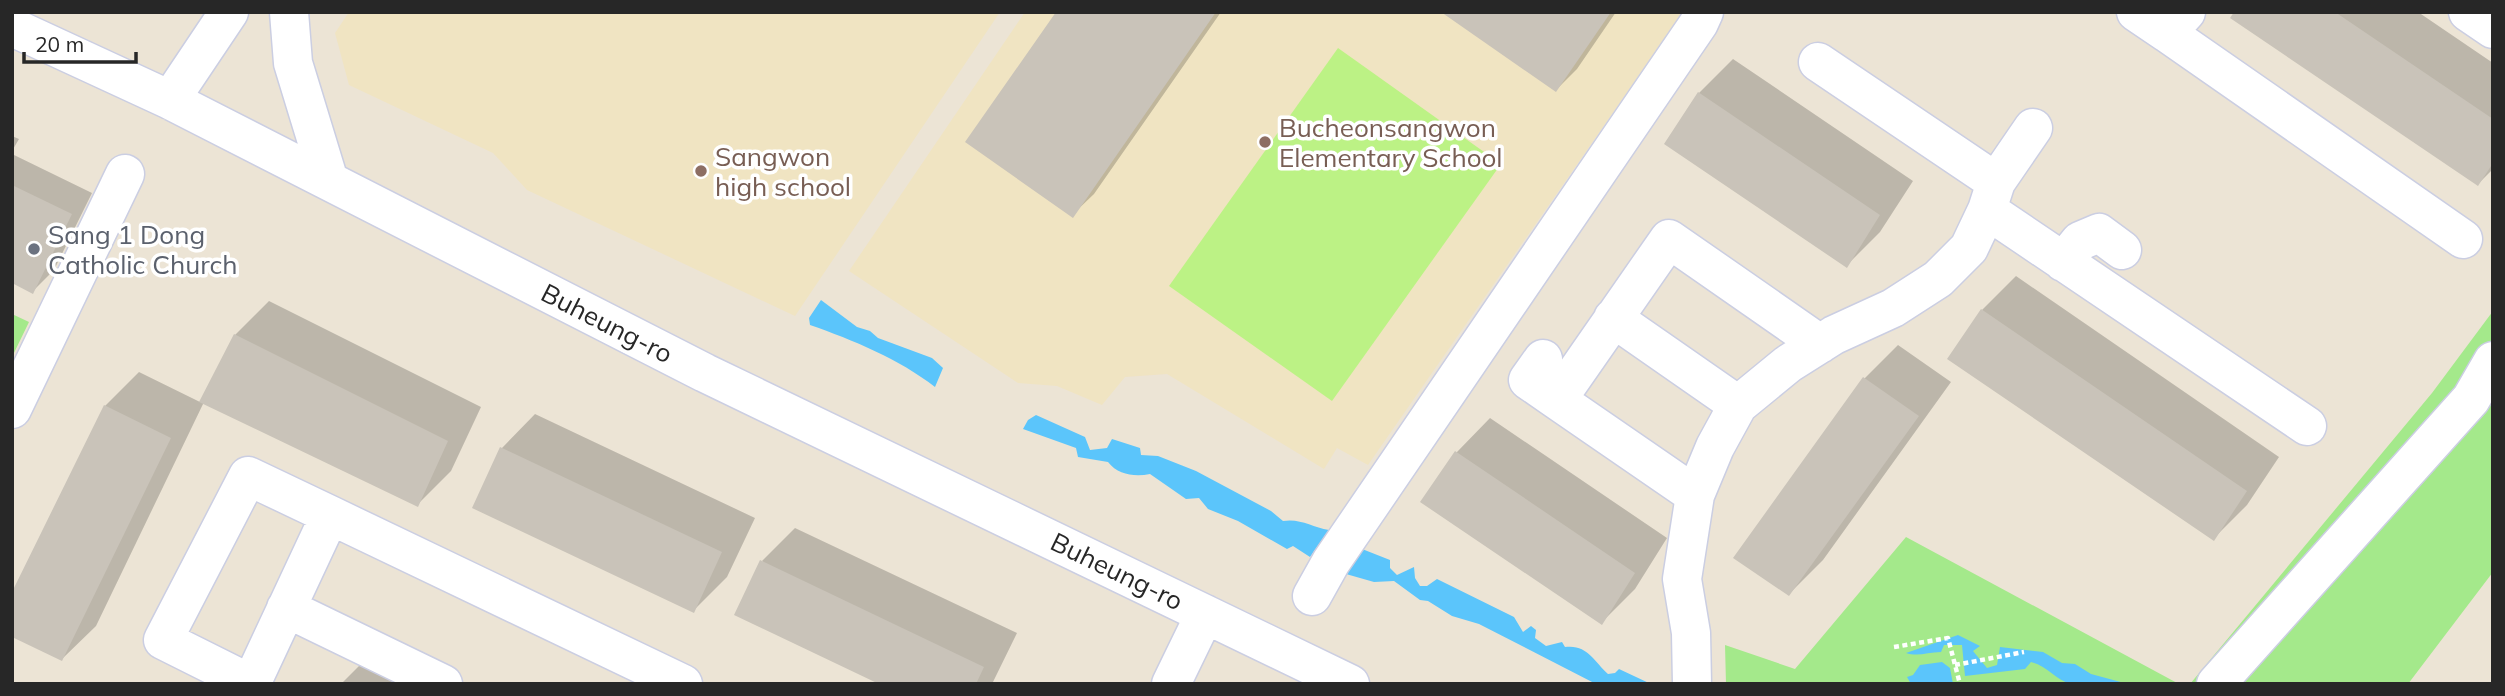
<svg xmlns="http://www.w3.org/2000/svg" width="2505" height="696" viewBox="0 0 2505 696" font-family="Mulish,sans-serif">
<rect width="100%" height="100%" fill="#ece4d5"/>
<!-- education -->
<path fill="#f0e4c2" d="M349,12h651l-205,304 -268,-126 -34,-37 -144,-68 -14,-52z
M1025,12h658l-315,453 -31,-17 -13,21 -157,-95 -42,3 -23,28 -45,-19 -39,-3 -169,-112z"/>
<!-- green -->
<path fill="#a4e98b" d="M2493,311v261l-85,112h-218l242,-291z
M12,314l17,8 -17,35z
M1906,537l273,147h-453l-1,-39 70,24z"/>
<!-- pitch -->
<path fill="#bcf285" d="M1338,48l163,116 -169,237 -163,-115z"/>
<!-- water -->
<path fill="#5bc5fb" d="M821,300l36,27 13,4 8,7 54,20 11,10 -8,19c-36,-28 -82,-47 -125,-62l-1,-7z
M1036,415l49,22 5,13 17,-2 5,-9 28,9 1,7 17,1 38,15 75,40 12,10c17,-3 29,6 46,9l-19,27 -17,-11 -6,3 -49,-28 -30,-12 -9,-11 -13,1 -36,-25c-15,3 -32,1 -42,-12l-30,-5 -2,-9 -53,-19 5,-9z
M1357,547l33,13v8l7,7 17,-8 1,11 5,8h7l10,-7 77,38 9,15 8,-6 5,4 -1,8 11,8 16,-4 3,5c22,-3 29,14 43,27l7,-1 4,-4 32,15h-55l-117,-60 -27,-8 -24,-15 -8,-1 -26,-19 -20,1 -28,-8z
M1958,635l22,11 -7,5 14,17 10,-3 3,-18 43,5 19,11 13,1 16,10 37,10 -25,-2 -2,2c-9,0 -21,2 -30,0 -16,-4 -23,-18 -40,-22l-6,7 -60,7 -3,-31h-18l-3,7c-13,0 -23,5 -35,1z
M1942,662l8,6 3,16h-42l-4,-7 6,-2 7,-10z"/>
<!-- shadow -->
<path fill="#0003" d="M1058,12h163l-127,182 -22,21z
M1444,12h172l-39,57 -21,21z
M2236,12h182l75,51v106l-15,15z
M1733,59l180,122 -33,51 -33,33 -181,-121 33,-51z
M12,136l7,3 -7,12z
M12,154l80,39 -38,77 -21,21 -21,-10z
M2016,276l263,181 -32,48 -34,34 -231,-229z
M269,301l212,106 -30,64 -34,34 -213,-103 -108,224 -34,33 43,-253 34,-34 61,30 35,-67z
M1898,345l53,37 -128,178 -34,34 75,-215z
M535,414l220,104 -28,59 -34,34 -219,-104 28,-59z
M1490,418l177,120 -32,51 -34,34 -179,-121 35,-50z
M795,528l222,105 -25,51h-109l-121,-123z
M364,661l46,23h-69z"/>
<!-- building -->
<path fill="#c9c3b9" d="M1056,12h160l-143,206 -108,-76z
M1441,12h170l-55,80z
M2234,12h101l158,107v44l-15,23 -248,-168z
M1698,92l182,123 -33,53 -183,-124z
M12,185l60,29 -39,80 -21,-11z
M1981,309l266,182 -33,50 -267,-182z
M234,334l214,107 -30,66 -219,-105z
M1863,377l56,39 -130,180 -56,-38z
M104,405l67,33 -109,223 -50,-24v-45z
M500,447l222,105 -28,61 -222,-105z
M1455,451l180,122 -33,52 -182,-123z
M760,560l224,107 -8,17h-97l-145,-69z"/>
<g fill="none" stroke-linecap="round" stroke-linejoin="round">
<defs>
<path id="minor" d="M289,12l4,51 36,118
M2136,12l31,21 19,-21
M2468,12l25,17
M12,27l158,73 535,273 645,311
M2167,33l296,206
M1818,62l178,120
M170,100l59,-88
M1987,210l320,216
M2063,262l17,-21 19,-8 23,17
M1613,318l125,87
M1543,359l-15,21 29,20
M12,409l113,-235
M1695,495l-138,-95 112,-161 151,105
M330,515l-82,-39 -85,164 88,44 79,-169 353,169
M1312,596l19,-34 368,-539 5,-11
M286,608l157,76
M1171,684l34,-70
M1692,684l-1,-51 -9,-54 13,-84 20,-48 23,-42 50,-41 46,-29 59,-27 45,-29 31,-31 18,-38 9,-28 37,-54
M2216,684l255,-285 22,-38"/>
</defs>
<!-- minor casing -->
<use href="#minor" stroke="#cbcee2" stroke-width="41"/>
<!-- path -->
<path stroke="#fff" stroke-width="4.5" stroke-dasharray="5 3.5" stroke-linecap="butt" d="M1894,647l54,-9 12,46
M1955,665l69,-13"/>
<!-- minor -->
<use href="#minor" stroke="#fff" stroke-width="38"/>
</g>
<!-- markers -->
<g fill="#8d6e63" stroke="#fff" stroke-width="2.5">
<circle cx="1265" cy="142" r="7"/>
<circle cx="701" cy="171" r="7"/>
</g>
<circle fill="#6b7280" stroke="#fff" stroke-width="2.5" cx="34" cy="249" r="7"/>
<g text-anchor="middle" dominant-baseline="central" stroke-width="7" stroke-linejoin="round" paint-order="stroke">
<!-- education labels -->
<g font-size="26" fill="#785e54" stroke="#fff" text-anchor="start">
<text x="1279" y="127">Bucheonsangwon<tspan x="1279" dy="30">Elementary School</tspan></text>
<text x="715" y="156">Sangwon<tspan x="715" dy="30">high school</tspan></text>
</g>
<!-- worship labels -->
<g font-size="26" fill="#5b616d" stroke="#fff" text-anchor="start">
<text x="48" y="234">Sang 1 Dong<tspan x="48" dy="30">Catholic Church</tspan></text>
</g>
<!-- street labels -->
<g font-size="26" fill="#272727" stroke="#fff">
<text transform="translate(607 323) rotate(27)">Buheung-ro</text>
<text transform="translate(1117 571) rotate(26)">Buheung-ro</text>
</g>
</g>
<!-- border -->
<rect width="2505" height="696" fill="none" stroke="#272727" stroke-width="28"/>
<!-- scale -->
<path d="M24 52v10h112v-10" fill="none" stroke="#272727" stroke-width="3.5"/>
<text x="35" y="52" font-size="21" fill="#272727" stroke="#ffffff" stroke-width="5" paint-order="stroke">20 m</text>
</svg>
